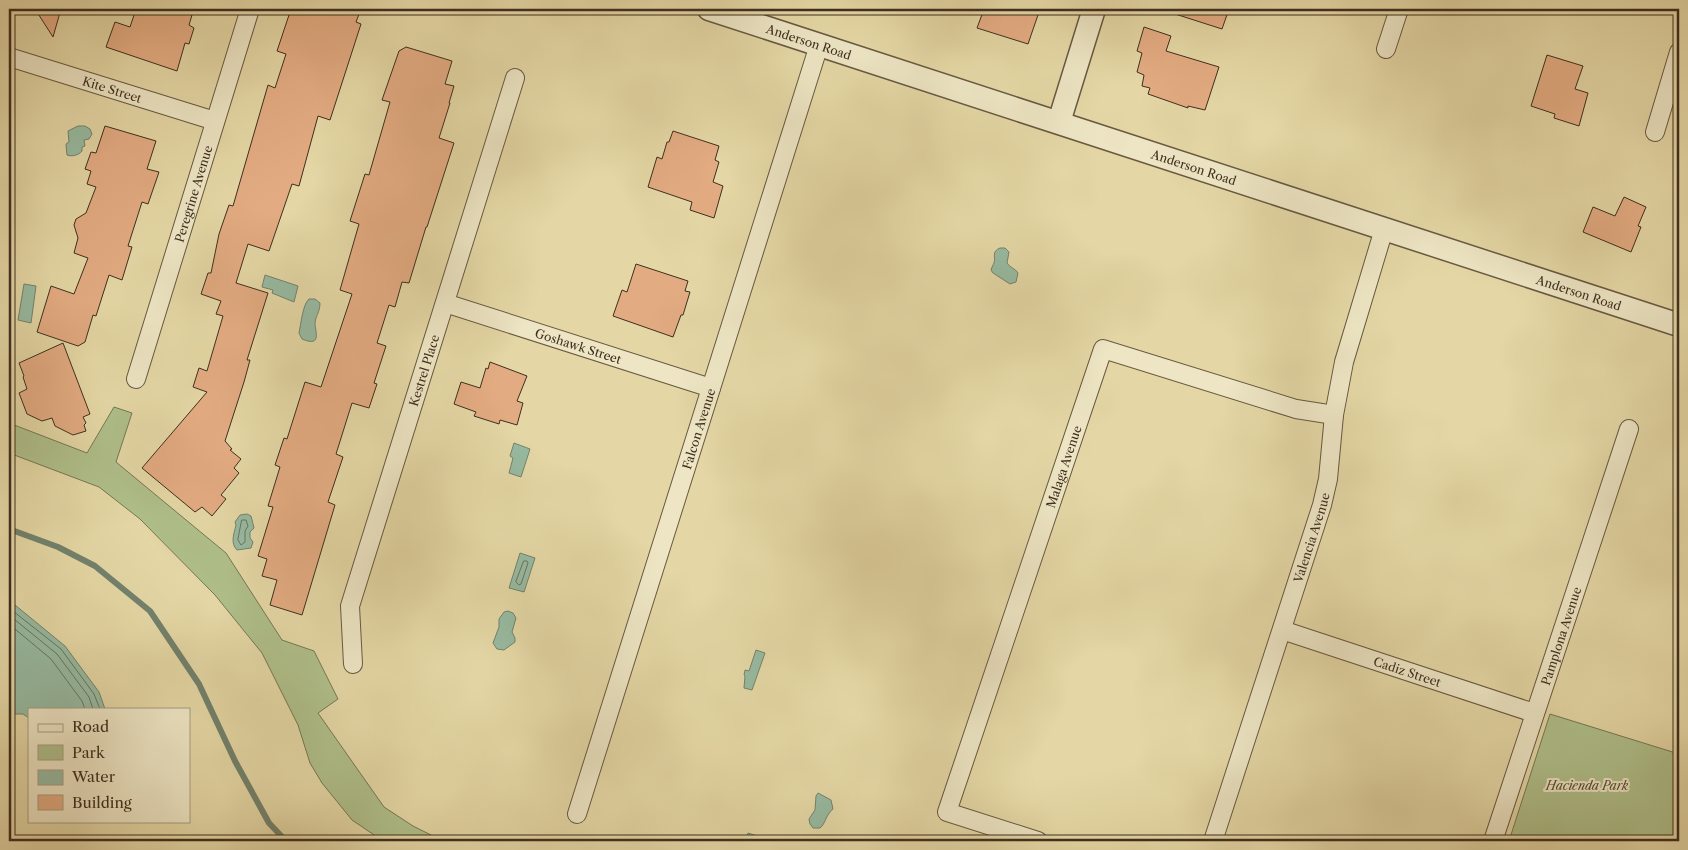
<svg xmlns="http://www.w3.org/2000/svg" width="1688" height="850" viewBox="0 0 1688 850" font-family="'Libre Caslon Text',serif">
<rect width="100%" height="100%" fill="#e4d7a5"/>
<filter id="stains"><feTurbulence type="fractalNoise" baseFrequency=".004" numOctaves="4"/><feColorMatrix values="0 0 0 0 .2 0 0 0 0 .09 0 0 0 0 .02 0 0 0 .5 -.17"/></filter>
<radialGradient id="worn" r=".72"><stop offset=".6" stop-color="#630" stop-opacity="0"/><stop offset="1" stop-color="#630" stop-opacity=".3"/></radialGradient>
<!-- green -->
<path fill="#afbf8a" stroke="#767754" d="M114,407l18,6 -16,49 110,91 56,87 32,11 24,48 -20,14 66,94 29,19 30,15h-60l-31,-21 -30,-37 -12,-20 -12,-38 -36,-72 -47,-58 -75,-76 -41,-32 -90,-34v-30l78,30z
M1550,714l129,40v87h-170z"/>
<!-- water -->
<path fill="#97baa1" stroke="#73826d" d="M78,126h7l5,3 2,5 -3,5 -5,1 1,6 -3,1v4c-3,4 -10,6 -15,4l-1,-11 3,-2 -1,-11z
M1000,248h5l4,4 -2,11c3,5 8,5 11,10l-2,9 -6,2 -17,-11 -2,-3c1,-3 2,-5 3,-7 2,-7 -3,-11 6,-15z
M265,275l33,11 -4,16 -22,-9 1,-3 -11,-3z
M24,284l12,2 -5,37 -13,-3z
M309,299h6l5,4c0,10 -5,13 -5,21 1,10 6,23 -13,15l-3,-6c2,-10 4,-29 10,-34z
M514,443l16,6 -9,28 -12,-4 4,-15 -3,-2z
M247,514l4,2 3,12 -4,4v6l3,4 -2,6 -14,2c-7,-7 -3,-16 -1,-25l-1,-3 5,-7z
M520,553l15,5 -11,34 -15,-4z
M9,602l6,3 50,41 34,46 6,17h-76v9l-6,-4h-14z
M508,611l5,2 3,5 -4,14 3,6v4l-11,8 -7,-1 -4,-6 6,-16v-8l5,-7z
M756,650l9,3 -13,37 -8,-2 1,-12 -1,-1 1,-5 4,1z
M818,793l13,7 2,9c-8,7 -7,14 -13,19h-7l-3,-4 -1,-5 6,-9 1,-14z
M748,833l25,8h-28z"/>
<g fill="none" stroke-linecap="round" stroke-linejoin="round">
<!-- shore -->
<path stroke="#6a7460" stroke-width="1" d="M242,520h4l2,6 -3,5v11l-4,3 -3,-5z
M524,561h3l1,2 -7,21 -2,1 -3,-3z
M9,608l52,41 33,45 6,15
M9,615l48,39 32,43 4,12
M9,624l42,35 31,42 3,8"/>
<!-- stream -->
<path stroke="#73826d" stroke-width="6" d="M9,529l49,18 37,19 55,45 49,73 36,77 34,62 17,18"/>
</g>
<!-- building -->
<path fill="#e3ab82" stroke="#3e2f1f" d="M35,9h26l-8,28z
M136,9h35l21,6 -3,10 5,3 -5,16 -4,-1 -8,28 -71,-24 9,-25 15,5z
M291,9h70l-5,13 5,2 -31,96 -12,-4 -19,70 -7,-2 -23,67 -21,-7 -12,39 32,10 -21,67h3l-6,22 -19,59 7,8 -2,1 11,9 -7,9 5,5 -18,22 5,4 -14,17 -10,-9 -7,5 -53,-44 65,-76 -14,-5 6,-19 8,3 16,-55 -7,-2 5,-13 -20,-7 7,-21h3l8,-39 10,-29 4,1 35,-121 7,3 11,-34 -9,-3z
M984,9h56l-12,35 -51,-16z
M1172,9h57l-7,20 -50,-16z
M1144,27l27,9 -5,15 53,16 -14,43 -17,-4v2l-40,-14 2,-6 -8,-2 2,-11 -7,-3 5,-19 -5,-2z
M406,47l46,14 -7,23 9,2 -5,17h1l-11,35 15,5 -27,84h-1l-17,56 -7,-1 -7,25 -6,-2 -12,38 9,3 -12,37 3,1 -8,24 -17,-5 -16,51 7,3 -15,45 7,3 -33,110 -32,-10 7,-25 -15,-4 5,-17 -9,-3 15,-49 -5,-1 12,-39 -5,-2 9,-27 3,1 18,-57 16,5 31,-93 -12,-4 19,-66 -9,-3 15,-47 4,1 21,-73 -8,-2 17,-49z
M1547,55l36,11 -8,23 13,4 -9,33 -25,-8 1,-4 -24,-8z
M105,126l51,15 -9,28 12,3 -11,32 -6,-2 -14,44 4,1 -10,33 -13,-5 -13,41 -3,-1 -8,27 -7,4 -41,-14 14,-46 23,8 14,-36 -14,-5 4,-15 -4,-13 2,-6 10,-6 10,-26 -9,-3 4,-13 -6,-2 6,-17 5,1z
M673,131l46,15 -4,14 4,2 -6,20 10,4 -9,32 -24,-8 2,-8 -44,-15 9,-30 5,2 5,-17h2z
M1624,197l22,10 -8,19 3,1 -10,25 -48,-20 10,-25 22,9z
M636,264l52,17 -3,10 5,1 -7,23h-2l-8,22 -60,-21 9,-26 5,2z
M63,343l27,71 -7,3 3,6 -2,2 2,6 -13,4 -18,-9 -3,-8 -10,3 -15,-7 -8,-21 8,-4 -4,-12 1,-1 -5,-13z
M490,362l37,14 -10,25 6,2 -6,22 -17,-5 -1,4 -25,-8 2,-4 -22,-8 7,-22 19,6 6,-20 2,1z"/>
<g fill="none" stroke-linecap="round" stroke-linejoin="round">
<defs>
<g id="minor">
<path d="M1386,49l13,-40"/>
<path id="s1" d="M9,57l206,64"/>
<path d="M1655,132l24,-80"/>
<path id="s2" d="M445,303l266,85"/>
<path id="s3" d="M136,379l114,-370"/>
<path id="s4" d="M1282,630l252,83"/>
<path id="s5" d="M353,664l-3,-58 165,-528"/>
<path id="s6" d="M577,814l242,-769"/>
<path id="s7" d="M1038,841l-91,-29 156,-463 193,60 38,6"/>
<path id="s8" d="M1213,841l109,-336 6,-26 6,-64 10,-53 40,-133"/>
<path id="s9" d="M1493,841l136,-412"/>
</g>
<g id="tertiary">
<path id="s10" d="M709,9l970,316"/>
<path d="M1059,122l35,-113"/>
</g>
</defs>
<!-- minor casing -->
<use href="#minor" stroke="#685940" stroke-width="20"/>
<!-- tertiary casing -->
<use href="#tertiary" stroke="#685940" stroke-width="25"/>
<!-- minor -->
<use href="#minor" stroke="#ede5c4" stroke-width="18"/>
<!-- tertiary -->
<use href="#tertiary" stroke="#ede5c4" stroke-width="22"/>
</g>
<g text-anchor="middle" dominant-baseline="central" stroke-width="4" stroke-linejoin="round" paint-order="stroke">
<!-- street labels -->
<g font-size="12" fill="#3e2f1f" stroke="#ede5c4">
<text stroke="none"><textPath href="#s10" startOffset="105">Anderson Road</textPath></text>
<text stroke="none"><textPath href="#s1" startOffset="108">Kite Street</textPath></text>
<text stroke="none"><textPath href="#s10" startOffset="510">Anderson Road</textPath></text>
<text stroke="none"><textPath href="#s3" startOffset="194">Peregrine Avenue</textPath></text>
<text stroke="none"><textPath href="#s10" startOffset="915">Anderson Road</textPath></text>
<text stroke="none"><textPath href="#s2" startOffset="140">Goshawk Street</textPath></text>
<text stroke="none"><textPath href="#s5" startOffset="305">Kestrel Place</textPath></text>
<text stroke="none"><textPath href="#s6" startOffset="404">Falcon Avenue</textPath></text>
<text stroke="none"><textPath href="#s7" startOffset="460">Malaga Avenue</textPath></text>
<text stroke="none"><textPath href="#s8" startOffset="319">Valencia Avenue</textPath></text>
<text stroke="none"><textPath href="#s9" startOffset="216">Pamplona Avenue</textPath></text>
<text stroke="none"><textPath href="#s4" startOffset="132">Cadiz Street</textPath></text>
</g>
<!-- park labels -->
<g font-size="12" font-style="italic" fill="#554c34" stroke="#ede5c4">
<text x="1587" y="785">Hacienda Park</text>
</g>
</g>
<!-- margin -->
<rect width="1688" height="850" fill="none" stroke="#e4d7a5" stroke-width="30"/>
<rect x="10" y="10" width="1668" height="830" fill="none" stroke="#3e2f1f" stroke-width="2.5"/>
<rect x="15" y="15" width="1658" height="820" fill="none" stroke="#3e2f1f"/>
<!-- legend -->
<rect x="28" y="708" width="162" height="115" fill="#ede5c4" stroke="#a79c82"/>
<rect x="38" y="724" width="25" height="8" fill="#ede5c4" stroke="#a79c82"/>
<text x="72" y="732" font-size="15" fill="#3e2f1f">Road</text>
<rect x="38" y="745" width="25" height="15" fill="#afbf8a" stroke="#a79c82"/>
<text x="72" y="758" font-size="15" fill="#3e2f1f">Park</text>
<rect x="38" y="770" width="25" height="15" fill="#97baa1" stroke="#a79c82"/>
<text x="72" y="782" font-size="15" fill="#3e2f1f">Water</text>
<rect x="38" y="795" width="25" height="15" fill="#e3ab82" stroke="#a79c82"/>
<text x="72" y="808" font-size="15" fill="#3e2f1f">Building</text>
<rect width="100%" height="100%" filter="url(#stains)"/>
<rect width="100%" height="100%" fill="url(#worn)"/>
</svg>
